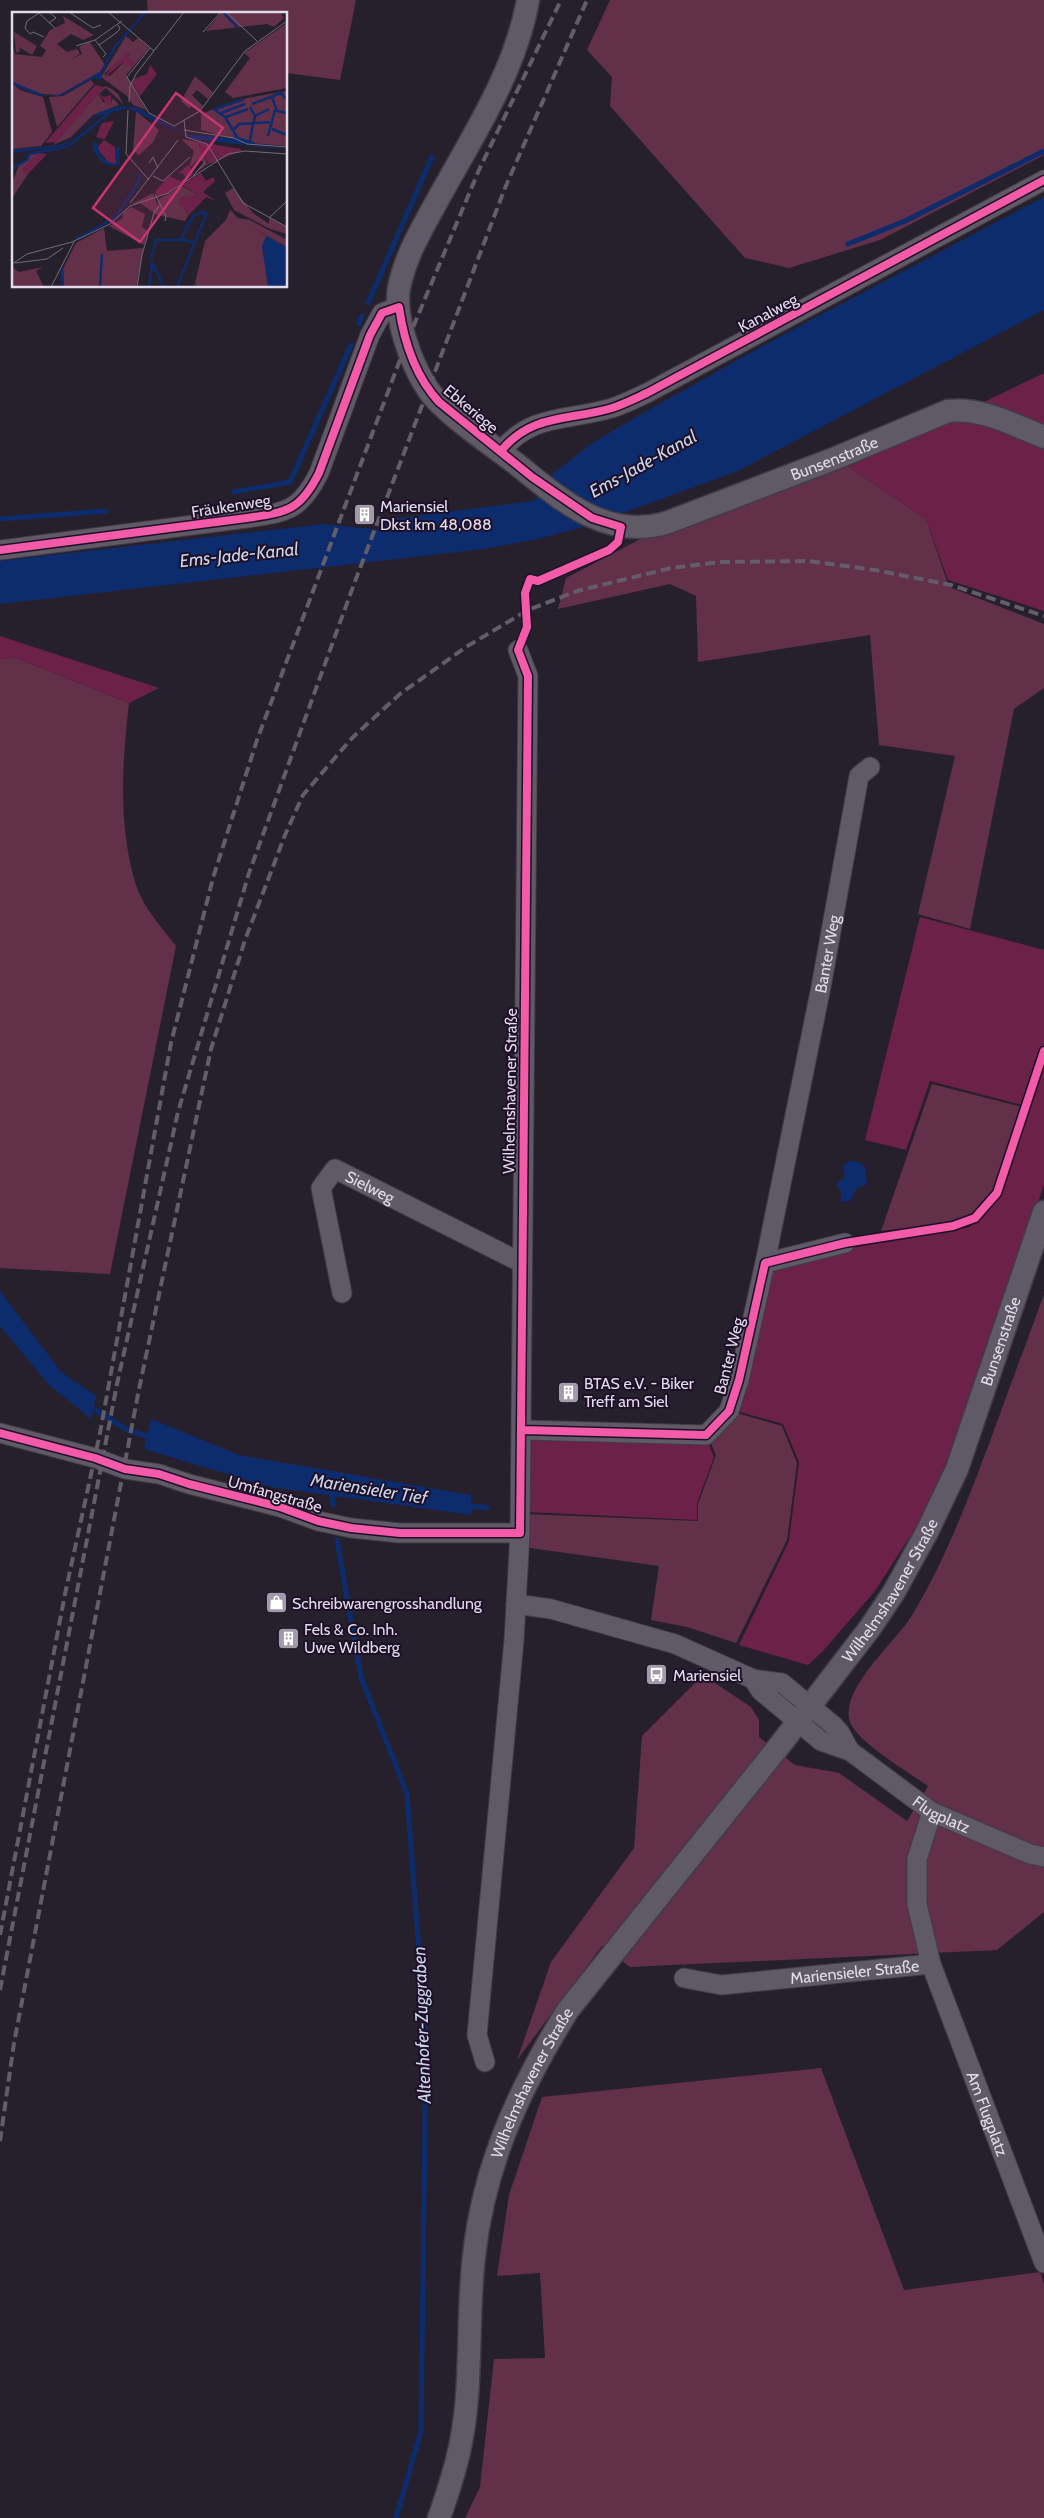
<svg xmlns="http://www.w3.org/2000/svg" width="1044" height="2518" viewBox="0 0 1044 2518" font-family="Cabin,sans-serif">
<rect width="100%" height="100%" fill="#26202c"/>
<!-- green -->
<path fill="#623048" d="M147,0h209l-16,80 -54,-7v-59h-138z
M610,0h434v155l-164,85 -91,28 -44,-10 -135,-152 2,-29 -25,-27z
M842,462l84,57 23,68 95,37v64l-30,21 -44,220 -52,-15 37,-158 -76,-11 -9,-110 -172,27 -2,-66 -26,-12 -112,25 8,-31 80,-42z
M14,657l115,46c-7,59 -11,125 7,182 7,22 26,43 40,61l-66,328 -110,-6v-609z
M932,1084l90,23c-11,35 -19,84 -50,107 -15,11 -70,14 -91,17z
M1044,1294v618l-47,38 -367,17 -28,-21 -85,114 34,-98 83,-114 8,-112 61,-61 48,32 8,13v17l36,28 44,8 68,48 21,-35c-18,-13 -71,-44 -78,-64 -11,-32 45,-80 61,-105 33,-54 56,-115 78,-173 18,-50 37,-100 55,-150z
M733,1412l49,14 15,37 -10,77 -51,103 -49,-16 -36,-7 8,-54 -136,-19 2,-33 173,7v-17l18,-49 -8,-18z
M821,2068l83,222 136,-18 4,12v234h-579l15,-31 14,-128 51,-1 -5,-85 -43,3 12,-81 33,-98z"/>
<!-- forest -->
<path fill="#6c2149" d="M1044,373v238l-96,-31 -22,-61 -84,-57 142,-60z
M0,636l159,52 -30,15 -115,-46 -14,2z
M920,917l124,33v234l-41,124 -58,174 -70,109 -52,60 -15,14 -69,-20 50,-104 10,-79 -16,-38 -50,-14 40,-143 72,-18 125,-22 29,-32 31,-88 -100,-26 -24,69 -41,-10z
M529,1434l177,4 8,19 -17,46v17l-171,-8z"/>
<!-- water -->
<path fill="#0d2c6d" d="M1044,197v113l-306,161 -151,55 -49,13 -54,10 -484,55v-43l324,-37 57,6 10,-11 143,-18 18,-21 -2,-4 41,-32 45,-27 141,-79z
M849,1161l10,1 6,5 2,17 -10,4 -7,13 -9,1v-11l-4,-4 1,-5 7,-5 -2,-11z
M0,1291l61,81 35,24 -5,23 -43,-35 -48,-58z
M151,1419l88,36 232,40 1,20 -202,-28 -126,-38z"/>
<g fill="none" stroke-linecap="round" stroke-linejoin="round">
<!-- stream -->
<path stroke="#0d2c6d" stroke-width="5" d="M848,244l57,-23 139,-70
M368,303l64,-146
M359,324l3,-8
M234,492l56,-10 61,-137
M0,519l106,-8
M88,1405l39,25 26,8
M332,1490l1,15
M466,1505l21,3
M337,1540l24,137 46,117 19,248 -5,389 -25,87"/>
<defs>
<g id="minor">
<path d="M501,451c31,-38 68,-30 111,-43 12,-4 24,-10 35,-15l397,-213"/>
<path d="M0,550l247,-32c40,-6 53,-7 72,-45l51,-138 12,-22 17,-6"/>
<path d="M765,1263l80,-20"/>
<path id="s1" d="M342,1293l-21,-105 14,-19 187,94"/>
<path id="s2" d="M523,1430l183,5 23,-24 10,-31 26,-117 56,-276 38,-211 11,-9"/>
<path d="M0,1433l95,25 30,11 34,5 30,10 91,23 38,14 33,7 49,5h120"/>
<path d="M516,1604l35,5 124,35 78,35 29,4 51,42 7,8 10,18"/>
<path id="s3" d="M753,1679l8,12 60,50 29,10 82,61 98,42 14,3"/>
<path id="s4" d="M932,1812l-15,47v45l14,60 113,299"/>
<path id="s5" d="M684,1978l37,7 210,-21"/>
<path d="M485,2062l-8,-27 37,-395 6,-107 8,-857 -10,-26"/>
</g>
<g id="tertiary">
<path id="s6" d="M528,0c-13,73 -56,137 -91,201 -15,27 -32,56 -38,87 -5,30 12,75 28,100 16,25 67,58 92,78 43,35 88,74 147,57l170,-65 112,-47c33,-4 66,14 96,26"/>
<path id="s7" d="M439,2518c7,-20 14,-41 19,-62 16,-65 8,-134 16,-200 10,-92 46,-169 94,-246l212,-265 90,-117 24,-36 33,-60 30,-63 87,-257"/>
</g>
</defs>
<!-- minor casing -->
<use href="#minor" stroke="#413c47" stroke-width="21"/>
<!-- tertiary casing -->
<use href="#tertiary" stroke="#413c47" stroke-width="25"/>
<!-- minor -->
<use href="#minor" stroke="#5f5a65" stroke-width="19"/>
<!-- tertiary -->
<use href="#tertiary" stroke="#5f5a65" stroke-width="22"/>
<!-- rail -->
<path stroke="#625d68" stroke-width="4" stroke-dasharray="10 5" stroke-linecap="butt" d="M0,1935l65,-341 35,-161 71,-390 42,-165 44,-138 149,-396 73,-174 82,-170
M0,1990l117,-606 61,-272 71,-239 105,-289 151,-396 82,-188
M0,2141l14,-98 125,-654 72,-340 34,-109 40,-105 18,-40 49,-57 48,-44 66,-47 62,-37 49,-19 94,-23 50,-6 87,-1 67,9 76,15 93,31"/>
<defs>
<path id="cycleway" d="M501,451c31,-38 68,-30 111,-43 12,-4 24,-10 35,-15l397,-213
M0,550l247,-32c40,-6 53,-7 72,-45l51,-138 12,-22 17,-6c5,35 16,69 40,95l93,75 60,41 29,9 -3,15 -9,8 -71,31 -8,-2 -5,14 2,34 -9,23 10,26 -8,857h-120l-49,-5 -33,-7 -38,-14 -91,-23 -30,-10 -34,-5 -30,-11 -95,-25
M523,1430l183,5 23,-24 10,-31 26,-117 80,-20 108,-17 22,-8 22,-25 47,-142"/>
</defs>
<!-- cycleway casing -->
<use href="#cycleway" stroke="#1d1028" stroke-width="11"/>
<!-- cycleway -->
<use href="#cycleway" stroke="#f35aa7" stroke-width="8"/>
</g>
<!-- icons -->
<defs>
<symbol id="building-square" viewBox="-11 -11 22 22"><rect x="-9" y="-9" width="18" height="18" rx="4" fill="#a19aa8" stroke="#1d1028"/><path d="M-4-6H4V6H1V3H-1V6H-4ZM-2.5-4.3h1.7v1.8h-1.7ZM.8-4.3h1.7v1.8H.8ZM-2.5-1h1.7V.8h-1.7ZM.8-1h1.7V.8H.8Z" fill="#fff"/></symbol>
<symbol id="shop-square" viewBox="-11 -11 22 22"><rect x="-9" y="-9" width="18" height="18" rx="4" fill="#a19aa8" stroke="#1d1028"/><path d="M-5-2.5h2.3a2.7 3.5 0 0 1 5.4 0H5L5.5 6h-11ZM-1.5-2.5h3a1.5 2.3 0 0 0-3 0Z" fill="#fff"/></symbol>
<symbol id="bus-square" viewBox="-11 -11 22 22"><rect x="-9" y="-9" width="18" height="18" rx="4" fill="#a19aa8" stroke="#1d1028"/><path d="M-5-6H5V4H4V6H2V4H-2V6H-4V4H-5ZM-3.5-4V0h7V-4ZM-3.5 1.2v1.5H-2V1.2ZM2 1.2v1.5H3.5V1.2Z" fill="#fff"/></symbol>
</defs>
<g fill-rule="evenodd">
<use href="#building-square" x="352" y="502" width="25" height="25"/>
<use href="#building-square" x="556" y="1380" width="25" height="25"/>
<use href="#shop-square" x="264" y="1590" width="25" height="25"/>
<use href="#building-square" x="276" y="1626" width="25" height="25"/>
<use href="#bus-square" x="644" y="1662" width="25" height="25"/>
</g>
<g text-anchor="middle" dominant-baseline="central" stroke-width="4" stroke-linejoin="round" paint-order="stroke">
<!-- street labels -->
<g font-size="16" fill="#e3dbeb" stroke="#1d1028">
<text transform="translate(768 313) rotate(-28)">Kanalweg</text>
<text transform="translate(471 409) rotate(40)">Ebkeriege</text>
<text stroke="none"><textPath href="#s6" startOffset="889">Bunsenstraße</textPath></text>
<text transform="translate(231 506) rotate(-9)">Fräukenweg</text>
<text stroke="none"><textPath href="#s2" startOffset="684">Banter Weg</textPath></text>
<text transform="translate(510 1091) rotate(-89)">Wilhelmshavener Straße</text>
<text stroke="none"><textPath href="#s1" startOffset="170">Sielweg</textPath></text>
<text stroke="none"><textPath href="#s7" startOffset="1335">Bunsenstraße</textPath></text>
<text transform="translate(729 1356) rotate(-76)">Banter Weg</text>
<text transform="translate(275 1494) rotate(16)">Umfangstraße</text>
<text stroke="none"><textPath href="#s7" startOffset="1061">Wilhelmshavener Straße</textPath></text>
<text stroke="none"><textPath href="#s3" startOffset="235">Flugplatz</textPath></text>
<text stroke="none"><textPath href="#s5" startOffset="172">Mariensieler Straße</textPath></text>
<text stroke="none"><textPath href="#s7" startOffset="450">Wilhelmshavener Straße</textPath></text>
<text stroke="none"><textPath href="#s4" startOffset="316">Am Flugplatz</textPath></text>
</g>
<!-- poi labels -->
<g font-size="16" fill="#e3dbeb" stroke="#1d1028" text-anchor="start">
<text x="380" y="506">Mariensiel<tspan x="380" dy="18">Dkst km 48,088</tspan></text>
<text x="584" y="1383">BTAS e.V. - Biker<tspan x="584" dy="18">Treff am Siel</tspan></text>
<text x="292" y="1603">Schreibwarengrosshandlung</text>
<text x="304" y="1629">Fels &amp; Co. Inh.<tspan x="304" dy="18">Uwe Wildberg</tspan></text>
<text x="673" y="1675">Mariensiel</text>
</g>
<!-- water labels -->
<g font-size="18" font-style="italic" fill="#cad5ea" stroke="#1d1028">
<text transform="translate(643 464) rotate(-29)">Ems-Jade-Kanal</text>
<text transform="translate(239 555) rotate(-6)">Ems-Jade-Kanal</text>
<text transform="translate(369 1489) rotate(9)">Mariensieler Tief</text>
<text transform="translate(422 2025) rotate(-92)">Altenhofer-Zuggraben</text>
</g>
</g>
<!-- overview -->
<g transform="translate(12 12)">
<rect width="275" height="275" fill="#26202c"/>
<path d="M210,0h58l4,6 -10,9 -7,-3 -61,7zM51,4l31,19 -11,5 -12,-6 -14,10 10,8 10,-3 3,5 -11,6 13,-6 -3,-7 11,-5 15,23 -5,7 -41,23 -17,-1 -27,-10 -3,-3v-37l3,10 27,3 4,-7 -6,-4 10,-16 15,-7zM275,11v65l-54,10 -8,-6 25,-34 -6,-5zM2,20l23,14 -5,9 -13,-8 1,4 -4,2zM114,24l7,6 5,-4 11,10 -23,27 20,35 -13,-5 -6,-9 -26,-19zM117,41l-1,5 -18,18 -6,-2zM183,64l18,16 -5,7 -11,-9 -5,5 11,11 -3,4 -7,-5 -4,3 -8,-7zM79,68l3,4 -37,43 -8,-30 14,-1zM0,71l8,7 23,7 9,35 -11,14 -29,3zM93,74l7,3 6,5 6,11 -18,-17 -7,6 4,8 8,2 2,-6 6,7 -26,10 -22,22 -18,8zM275,79v55l-39,-3 -47,-13v-15l10,-5 36,-12zM124,99l23,19 -6,12 -14,13 -6,-5zM169,127l18,3 1,9 8,13 -15,11 11,-12 -5,-4 -10,9 5,-17zM26,141l-16,17 6,4 -16,24v-15l7,-18 8,-4 2,-7zM170,174l17,9 -18,4 7,17 -3,5 -28,-6 -17,-12 -8,1 21,-11 5,13 1,-7zM221,176l20,25 16,11v-6l18,9v7l-17,-5 -36,-19 -9,-17zM119,195l14,7 -3,13 6,4 -4,14 -35,-19 14,-8v-5zM218,198l8,8 12,2 37,20v7l-39,-22 39,23v39h-91l1,-4 -3,4 11,-46 21,-21zM92,216l3,23 36,-3 -7,39h-72l-1,-18 13,-26zM0,255l7,5 24,-5 -7,4 8,16h-32z" fill="#623048" fill-rule="evenodd"/>
<path d="M117,41l-1,5 8,5 -3,4 -10,-5 -20,17 12,-16zM138,53l7,9 -17,22 -8,-12 2,-5 13,-5zM83,73l9,2 -5,6 5,4 7,-2 1,9 -5,1 -8,-12 -43,49 -11,1zM102,109l-9,18 -9,-2 6,-14zM92,128l11,7 1,17 -8,-2 -11,-14zM187,130l42,7v2l-32,13 -9,-13zM26,141l9,1 -19,20 -6,-4zM176,153l5,7 -1,4 -22,16 -12,4 -3,-4 14,-16 11,5 6,-3 -3,-5 -5,1zM189,161l5,8 7,-4 2,4 -12,11 13,9 -10,-4 -18,19 -3,-8 -7,-3 3,-7 18,-3 -17,-10z" fill="#6c2149"/>
<path d="M132,0h3l-30,34 -16,29v5l-7,-2 -34,18 -23,-1h22l41,-23 14,-26zM110,94l16,2 46,26 50,5 53,11 -93,-11 -66,-31 -31,8 -34,30 -51,7v-3l47,-5 12,-6 28,-27zM81,130l4,1 4,13 7,6 9,2 -2,-16 5,-1 -1,18h-13l-5,-4 -8,-11zM254,224l21,12v39h-19l-6,-41z" fill="#0d2c6d"/>
<path fill="none" stroke="#0d2c6d" stroke-width="2.5" d="M211,0l15,16M0,71l29,12M260,85l5,14 10,2M240,92l29,-11 6,7M238,95l5,9 -1,6M202,97l11,8 12,20M204,97l28,-10M209,101l24,-9M243,104l14,-7M214,105l22,-8M222,117l5,-5 33,-2M260,117l15,6M256,124l7,-26M222,125l20,6M238,129l3,-17M0,156l15,-8 2,-6 38,-7 42,-34M64,227l39,-21 20,-30 6,-14M182,231l-13,-4 13,-24 9,-3 3,3M139,247l5,-19h25M141,252l11,23M50,256v19M88,275l2,-33M137,275l3,-25M165,275l30,-75"/>
<path fill="none" stroke="#726b78" stroke-width="1" d="M57,0l24,16 8,-3M96,0l46,39M214,0l31,29M27,1l-12,8 -2,7 5,6 3,-2 11,5M27,1l16,15M37,11l7,-5 -7,-6M191,20l18,-20M83,28l11,14 -3,3M87,33l17,-12 4,-4 -2,-4M64,34l19,-6 27,-19M138,36l-23,29 22,36 25,13 26,-15 45,-60 42,-30M117,90l1,-16 6,-12 48,-62M116,98l-2,44 23,26M172,108l2,17 21,7 36,59 44,24M172,118l50,8 13,6 40,3M137,151l4,-6 5,11M141,164l10,5 27,-24M181,164l12,-14M143,182l11,22 -1,5M118,191l48,-63M257,206l18,-17M3,251l32,-4 16,-11M0,252l15,-10 45,-12 38,-18 20,-18 38,-13 60,-39 17,-3 42,3M39,275l23,-45M125,275l5,-32 12,-42 5,-7"/>
<path fill="#c73571" fill-opacity="0.15" stroke="#c73571" stroke-width="2.5" d="M164,81l47,35 -83,114 -47,-34z"/>
<rect width="275" height="275" fill="none" stroke="#e3dbeb" stroke-width="2.5"/>
</g>
</svg>
